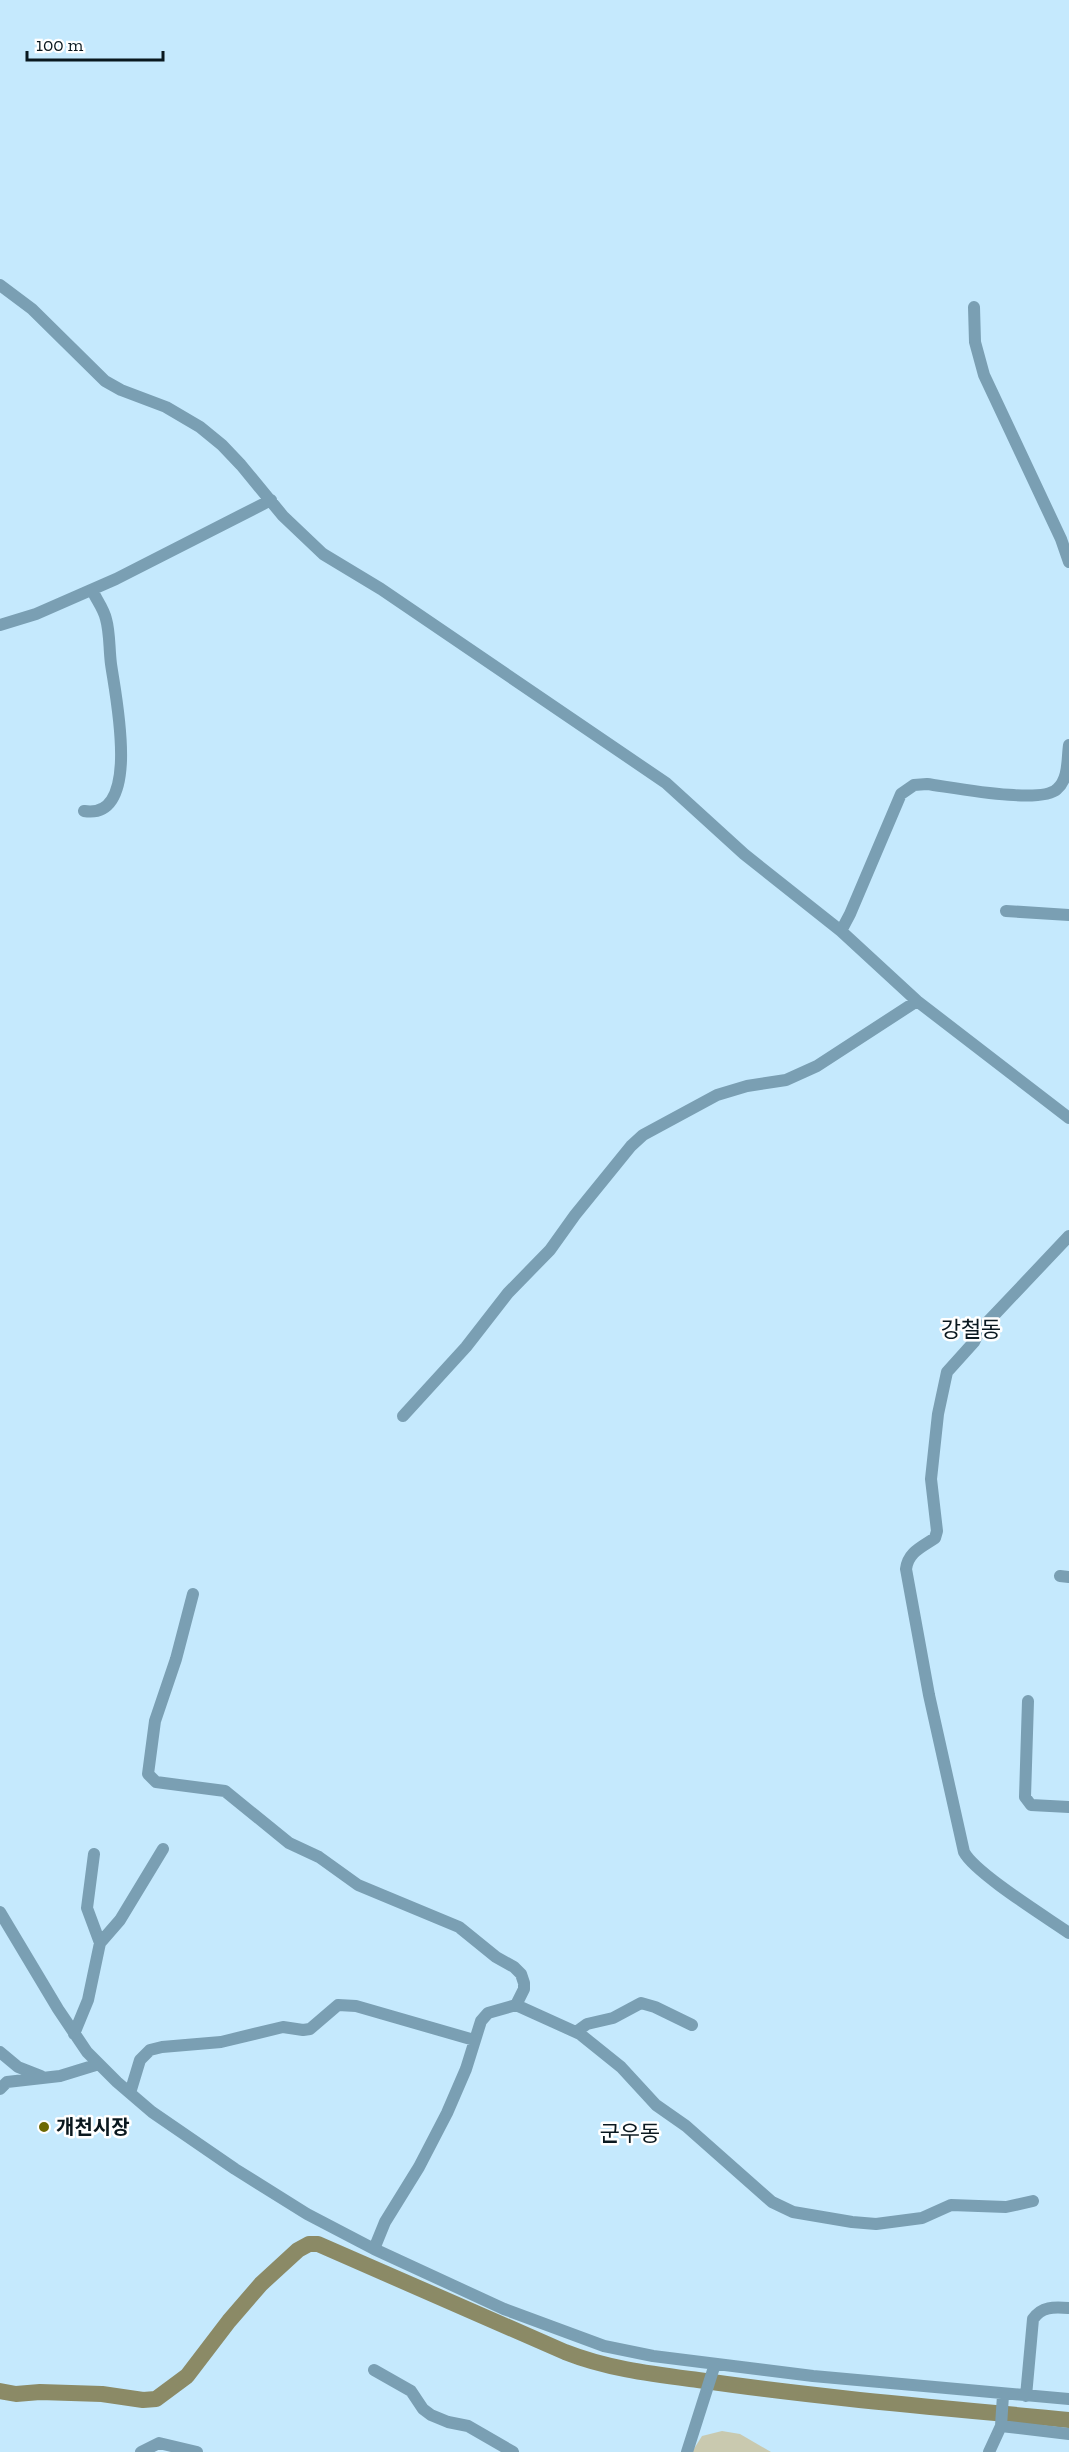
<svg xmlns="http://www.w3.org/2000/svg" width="1069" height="2452" viewBox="0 0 1069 2452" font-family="'Zilla Slab','Noto Sans KR',serif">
<rect width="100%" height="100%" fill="#c5e9fd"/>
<!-- green -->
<path fill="#c9c9af" d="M722,2431l18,3 31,18h-79l10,-16z"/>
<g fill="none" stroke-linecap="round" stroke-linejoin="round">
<!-- river -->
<path stroke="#8b8a66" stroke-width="16" d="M0,2391l16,3 24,-2 62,2 41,6 13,-1 31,-23 42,-55 32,-37 37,-34 11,-6h9l247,108c43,17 87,22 133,28 123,18 247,28 371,40"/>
<!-- minor -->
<path stroke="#7a9fb3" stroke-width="12" d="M0,285l32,24 73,72 16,9 45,17 34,20 22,18 19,20 42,51 40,38 58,35 285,194 78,71 97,77 76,70 152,117
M974,307l1,35 9,33 77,164 8,23
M0,625l36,-11 80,-35 155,-79
M84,811c59,10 31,-117 27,-147 -2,-15 -1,-31 -5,-45 -2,-10 -10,-20 -14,-29
M1006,911l63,4
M841,931l9,-17 51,-120 13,-9 13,-1c24,3 114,21 130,5 12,-10 10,-30 12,-44
M1069,1236l-89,94 -6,12 -27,30 -9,42 -7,65 6,52 -2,7c-13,9 -27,14 -29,31l23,126 35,157c11,21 82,65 105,81
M403,1416l63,-69 42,-54 42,-43 25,-35 56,-69 12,-11 74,-40 30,-9 39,-6 31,-14 100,-65
M1060,1576l9,1
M193,1594l-17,65 -21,62 -7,53 8,8 69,9 64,52 30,14 39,28 101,42 37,30 18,10 7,7 3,9v6l-8,16 -28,8 -7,8 -15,48 -19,44 -28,54 -34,55 -11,27
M1028,1701l-3,96 6,8 38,2
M94,1854l-7,54 13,35
M0,1912l58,97 29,43 30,30 35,30 83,57 72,45 67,35 130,60 100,37 49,10 160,20 256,23
M516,2005l64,29 41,33 35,38 30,21 86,76 21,10 59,10 24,2 46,-6 29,-13 55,2 27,-6
M576,2032l11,-8 26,-6 28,-15 14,4 37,18
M74,2034l14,-34 12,-57 20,-23 43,-71
M0,2052l18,15 23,9
M0,2089l7,-7 53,-6 39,-12
M130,2093l10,-33 10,-10 12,-3 59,-5 62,-15 20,3 7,-1 28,-24 18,1 118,34
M374,2370l37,21 12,18 8,6 17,7 20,4 45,26
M1026,2396l7,-77c9,-13 21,-12 36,-11
M1001,2426l68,8
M141,2452l18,-9 38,9
M687,2452l28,-88
M989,2452l12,-26 2,-31"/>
</g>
<!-- markers -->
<circle fill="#6c6904" stroke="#fff" stroke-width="2" cx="44" cy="2127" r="6"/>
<g text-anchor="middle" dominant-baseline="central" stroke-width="5" stroke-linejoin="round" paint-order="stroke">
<!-- poi labels -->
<g font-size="20" font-weight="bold" fill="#0a181f" stroke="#fff" text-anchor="start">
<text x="56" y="2127">개천시장</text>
</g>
<!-- quarter labels -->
<g font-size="22" fill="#0a181f" stroke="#fff">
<text x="971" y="1329">강철동</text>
<text x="630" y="2133">군우동</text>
</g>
</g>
<!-- scale -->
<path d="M27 51v9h136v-9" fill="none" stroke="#0a181f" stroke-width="3"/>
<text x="36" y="51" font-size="18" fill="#0a181f" stroke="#ffffff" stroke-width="4.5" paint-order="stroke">100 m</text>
</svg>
